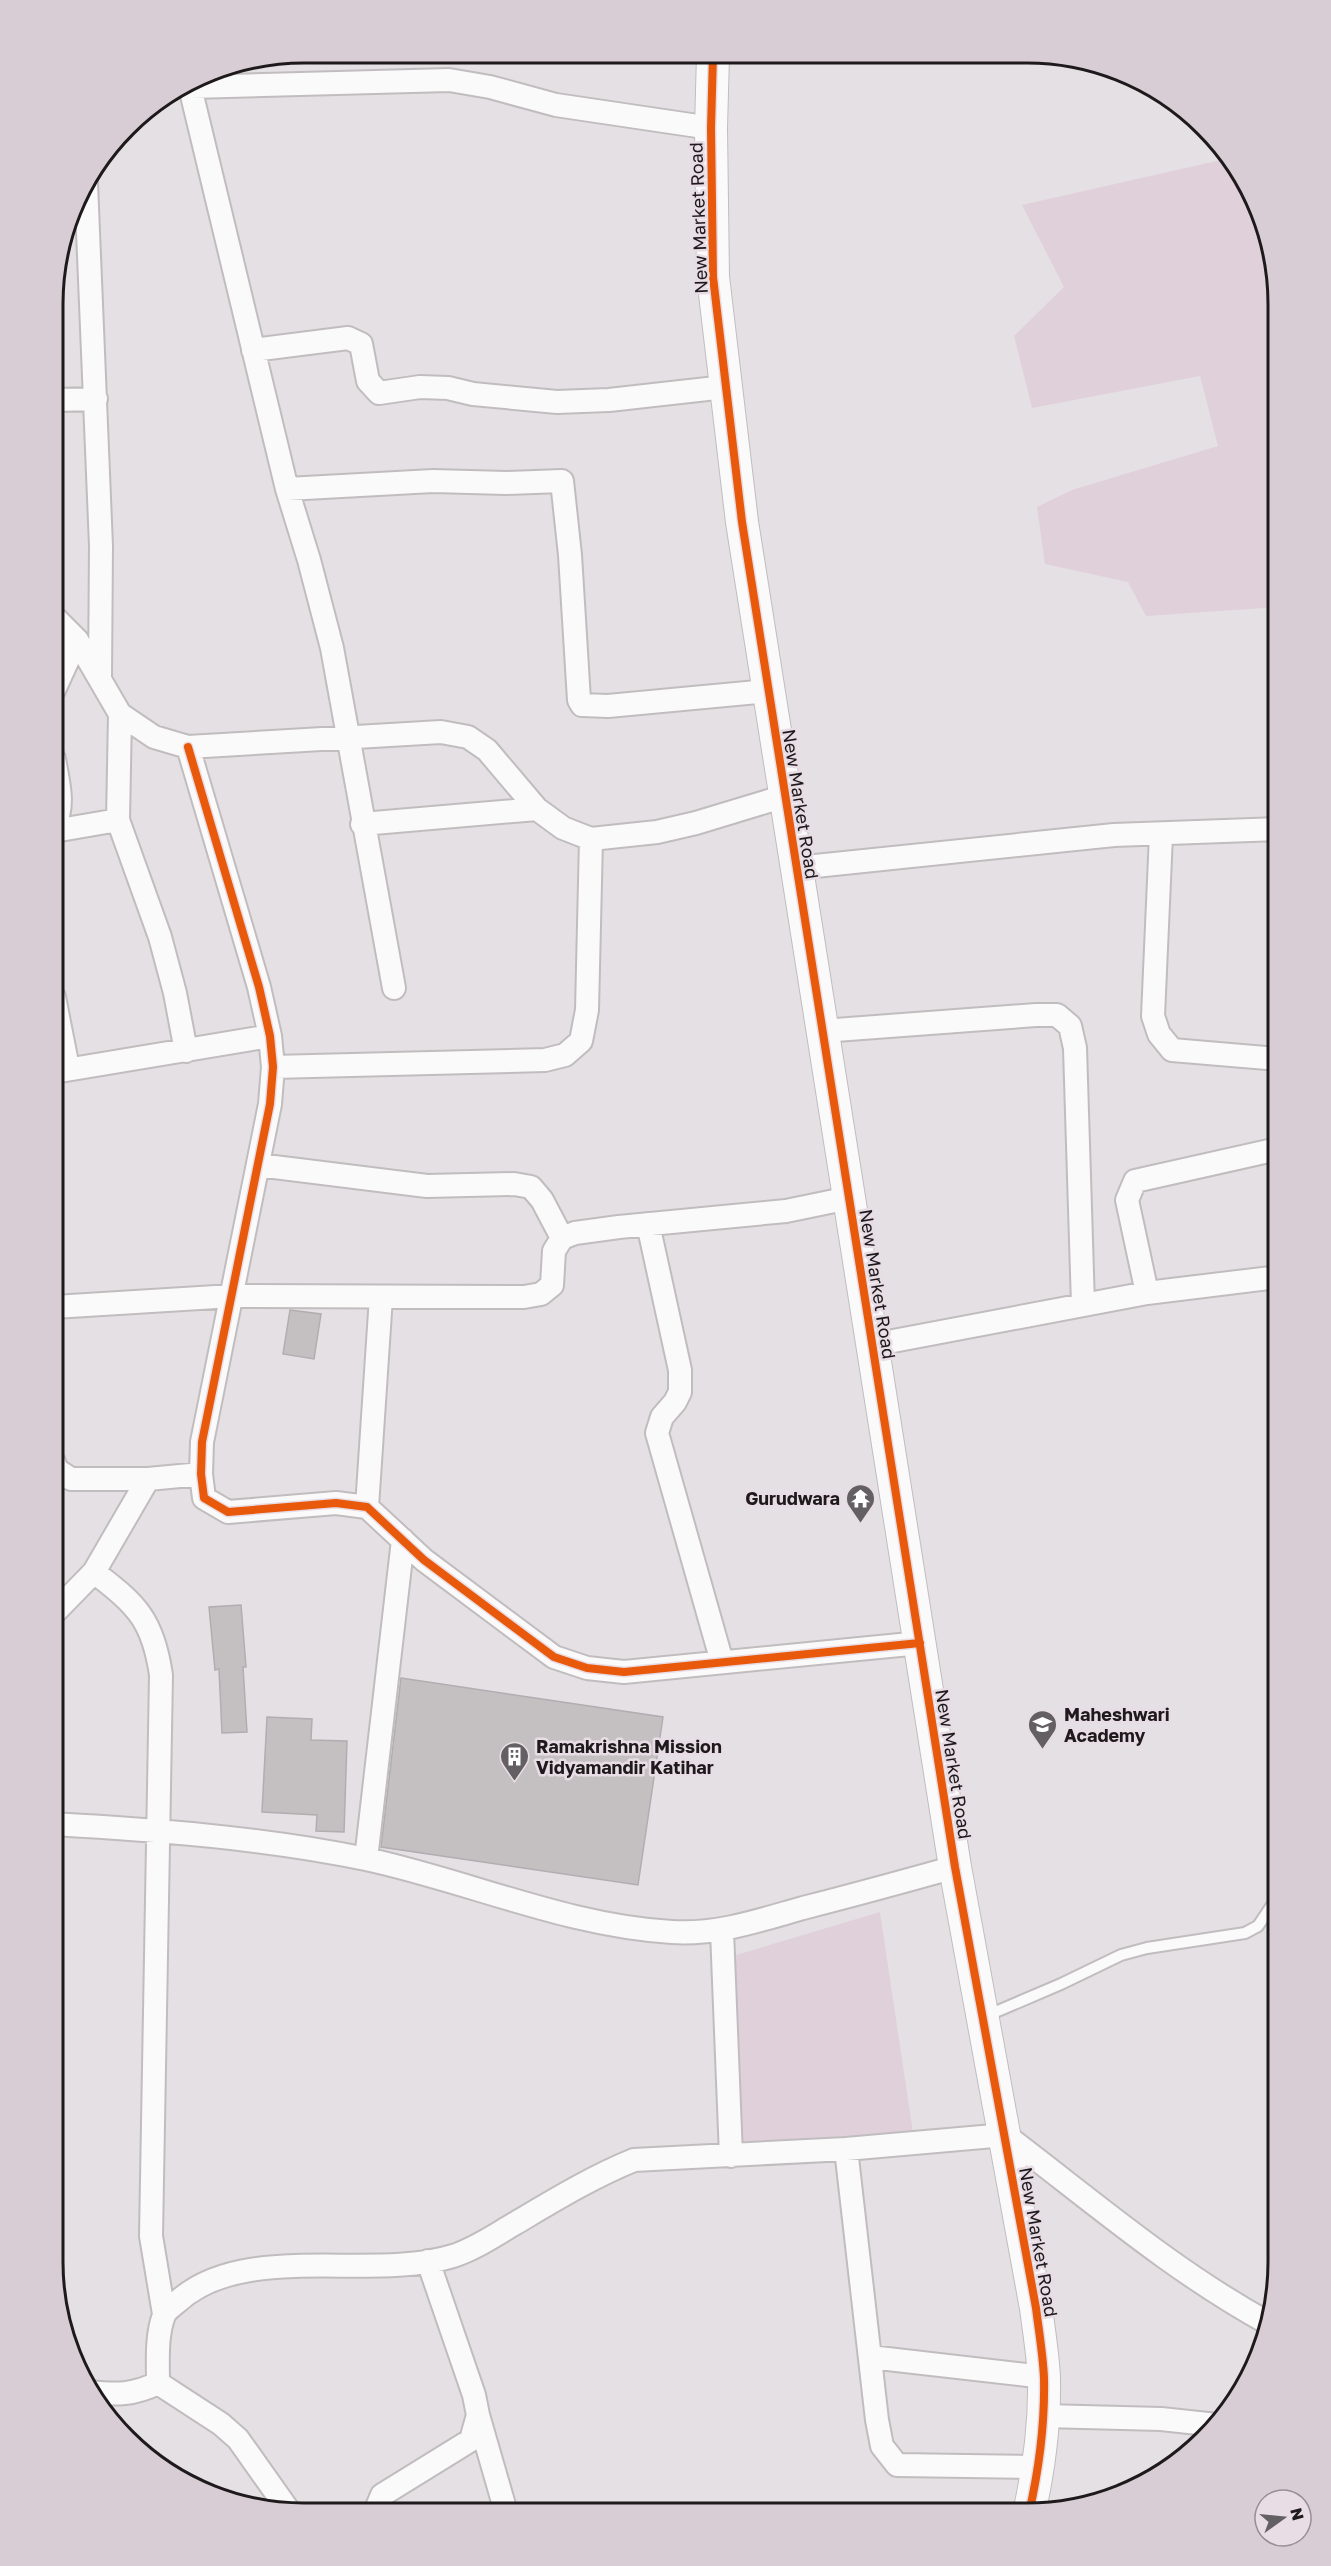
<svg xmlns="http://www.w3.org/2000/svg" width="1331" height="2566" viewBox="0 0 1331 2566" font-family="'Golos Text',sans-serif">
<rect width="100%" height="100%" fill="#e5e0e3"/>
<!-- green -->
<path fill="#e0d0da" d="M1230,158l6,7 29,58 13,81v303l-132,9 -18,-34 -83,-18 -8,-57 35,-17 146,-44 -18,-70 -168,32 -18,-72 50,-49 -42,-82z
M880,1912l33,221 -172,20 -25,-192z"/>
<!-- water -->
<path fill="#bea4b5" d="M1278,1975v106l-9,-12 4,-26 2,-66z"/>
<!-- building -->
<path fill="#c4c0c2" stroke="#b2adb0" stroke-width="1.5" d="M290,1310l31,4 -7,45 -31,-5z
M241,1605l5,62h-3l4,65 -25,1 -3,-64 -4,1 -6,-63z
M401,1678l262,39 -25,168 -257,-38z
M267,1717l45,2 -1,21 36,1 -3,91 -28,-1 1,-16 -55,-3z"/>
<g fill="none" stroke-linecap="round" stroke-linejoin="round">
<defs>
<path id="lane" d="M986,2016l75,-32 60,-29 26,-7 98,-15 13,-7 20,-30"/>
<path id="street" d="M189,83l98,406 22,71 23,88 62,340
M191,87l258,-7 41,7 66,18 155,23
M86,183l15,363 -1,132
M253,350l95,-12 13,6 7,37 11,12 41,-6 28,1 25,6 84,8 52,-2 116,-13
M54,400l42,-1
M287,489l146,-8 73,2 56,-2 8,74 9,145 3,5 26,1 160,-15
M54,617l23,23 43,74 34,23 34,10 253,-15 27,5 19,13 50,59 26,19 28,11 66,-7 39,-9 89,-27
M54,690l23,-50
M120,714l-2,106 42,117 15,56 11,58
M188,747l71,240 11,49 3,31 -3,37 -68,338 -1,32 3,24 24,14 108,-9 31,4 57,53 130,97 33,11 37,4 296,-29
M362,824l175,-15
M54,826c11,-21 4,-44 0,-67
M54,831l64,-11
M1161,835l-8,181 6,18 13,16 106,9
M796,868l318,-33 164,-6
M54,997l14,71
M822,1031l214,-16h21l13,11 5,22 8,257
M273,1067l272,-7 20,-5 16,-14 6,-31 4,-171
M54,1072l216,-36
M258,1165l169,21 87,-2 17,3 11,13 20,38
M648,1224l32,146v22l-5,10 -13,15 -5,16 65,229
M1147,1293l-20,-93 8,-19 143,-32
M54,1307l178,-11 292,1 17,-3 11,-9 2,-34 8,-13 13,-5 44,-6 167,-16 63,-13
M872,1345l275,-52 131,-16
M53,1460l4,10 14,9h77l53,-5
M367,1507l14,-210
M94,1572c43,33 59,48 67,103l-10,561 13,78
M53,1614l41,-42 54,-93
M53,1824c102,6 213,14 313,35 102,22 201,67 306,73 46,3 88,-12 131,-24 51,-13 102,-27 152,-41
M366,1859l37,-319
M722,1931l9,225
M846,2149l31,271 5,26 15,19 142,2
M870,2357l174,20
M158,2383l63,41 17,15 51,72
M90,2392c27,3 43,3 68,-9 0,-21 -2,-47 6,-68 2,-4 8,-9 12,-12 67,-63 194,-21 277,-47 22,-7 42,-21 61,-32 39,-23 78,-47 120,-64l212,-11 159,-14c86,65 168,136 263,188
M478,2415l28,97
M1044,2416l117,3 56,6
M375,2512l7,-17 89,-55 7,-25 -4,-20 -46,-134"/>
<path id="secondary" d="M713,55l-2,73 2,149 29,245 213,1345 81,441c3,24 7,47 8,70 1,46 -5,91 -15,135"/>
</defs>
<!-- lane casing -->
<use href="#lane" stroke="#c1bdbf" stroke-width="14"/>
<!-- street casing -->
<use href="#street" stroke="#c1bdbf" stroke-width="26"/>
<!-- secondary casing -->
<use href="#secondary" stroke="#c1bdbf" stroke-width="34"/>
<!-- lane -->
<use href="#lane" stroke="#fbfafb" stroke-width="10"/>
<!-- street -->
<use href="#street" stroke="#fbfafb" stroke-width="22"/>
<!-- secondary -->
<use href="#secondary" stroke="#fbfafb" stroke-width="32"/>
<defs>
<path id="cycleway" d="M713,55l-2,73 2,149 29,245 213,1345 81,441c3,24 7,47 8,70 1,46 -5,91 -15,135
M188,747l71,240 11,49 3,31 -3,37 -68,338 -1,32 3,24 24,14 108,-9 31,4 57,53 130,97 33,11 37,4 296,-29"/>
</defs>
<!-- cycleway casing -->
<use href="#cycleway" stroke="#e8dde4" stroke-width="11"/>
<!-- cycleway -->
<use href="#cycleway" stroke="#e8590c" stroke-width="8"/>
</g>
<!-- icons -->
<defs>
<symbol id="temple-pin" viewBox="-11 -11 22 30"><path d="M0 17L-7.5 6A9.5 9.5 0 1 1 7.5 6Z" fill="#645f62" stroke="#e8dde4"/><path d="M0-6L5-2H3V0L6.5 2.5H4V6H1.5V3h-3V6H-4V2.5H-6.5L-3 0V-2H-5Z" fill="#fff"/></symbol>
<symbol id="university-pin" viewBox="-11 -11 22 30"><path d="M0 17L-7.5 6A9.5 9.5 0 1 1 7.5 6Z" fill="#645f62" stroke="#e8dde4"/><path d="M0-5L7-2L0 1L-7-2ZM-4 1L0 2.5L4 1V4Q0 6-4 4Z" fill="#fff"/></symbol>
<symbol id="building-pin" viewBox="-11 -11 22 30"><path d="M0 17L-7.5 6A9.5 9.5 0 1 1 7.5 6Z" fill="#645f62" stroke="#e8dde4"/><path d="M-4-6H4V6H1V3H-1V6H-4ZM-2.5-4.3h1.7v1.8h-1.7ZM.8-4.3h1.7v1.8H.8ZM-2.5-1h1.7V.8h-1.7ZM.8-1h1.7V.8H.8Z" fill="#fff"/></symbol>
</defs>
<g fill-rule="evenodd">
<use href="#temple-pin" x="844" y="1482" width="33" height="45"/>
<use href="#university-pin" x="1026" y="1708" width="33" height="45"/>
<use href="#building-pin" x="498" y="1740" width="33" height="45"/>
</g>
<g text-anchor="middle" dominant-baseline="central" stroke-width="5" stroke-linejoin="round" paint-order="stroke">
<!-- street labels -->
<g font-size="18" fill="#1e1a1c" stroke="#e8dde4">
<text transform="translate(698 218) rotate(-92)">New Market Road</text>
<text transform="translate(801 804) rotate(81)">New Market Road</text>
<text transform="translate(878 1284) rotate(81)">New Market Road</text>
<text transform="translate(954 1764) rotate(81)">New Market Road</text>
<text transform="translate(1039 2242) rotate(80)">New Market Road</text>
</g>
<!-- poi labels -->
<g font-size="18" font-weight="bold" fill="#1e1a1c" stroke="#e8dde4" text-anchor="start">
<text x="840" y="1498" text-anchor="end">Gurudwara</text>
<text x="1064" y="1714">Maheshwari<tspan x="1064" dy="21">Academy</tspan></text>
<text x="536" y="1746">Ramakrishna Mission<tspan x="536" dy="21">Vidyamandir Katihar</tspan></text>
</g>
</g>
<!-- crop -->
<path d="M0 0H1331V2566H0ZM304 63H1027A241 241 0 0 1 1268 304V2262A241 241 0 0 1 1027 2503H304A241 241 0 0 1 63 2262V304A241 241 0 0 1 304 63Z" fill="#d8cdd4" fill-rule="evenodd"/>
<path fill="none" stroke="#1e1a1c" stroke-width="3" d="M304 63H1027A241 241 0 0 1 1268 304V2262A241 241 0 0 1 1027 2503H304A241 241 0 0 1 63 2262V304A241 241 0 0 1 304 63Z"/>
<!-- north arrow -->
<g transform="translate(1283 2518) rotate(75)"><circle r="28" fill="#e8dde4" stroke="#978f94" stroke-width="1.5"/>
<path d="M0-4.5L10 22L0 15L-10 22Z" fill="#645f62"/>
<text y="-9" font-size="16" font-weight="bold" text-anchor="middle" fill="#1e1a1c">N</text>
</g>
</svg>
